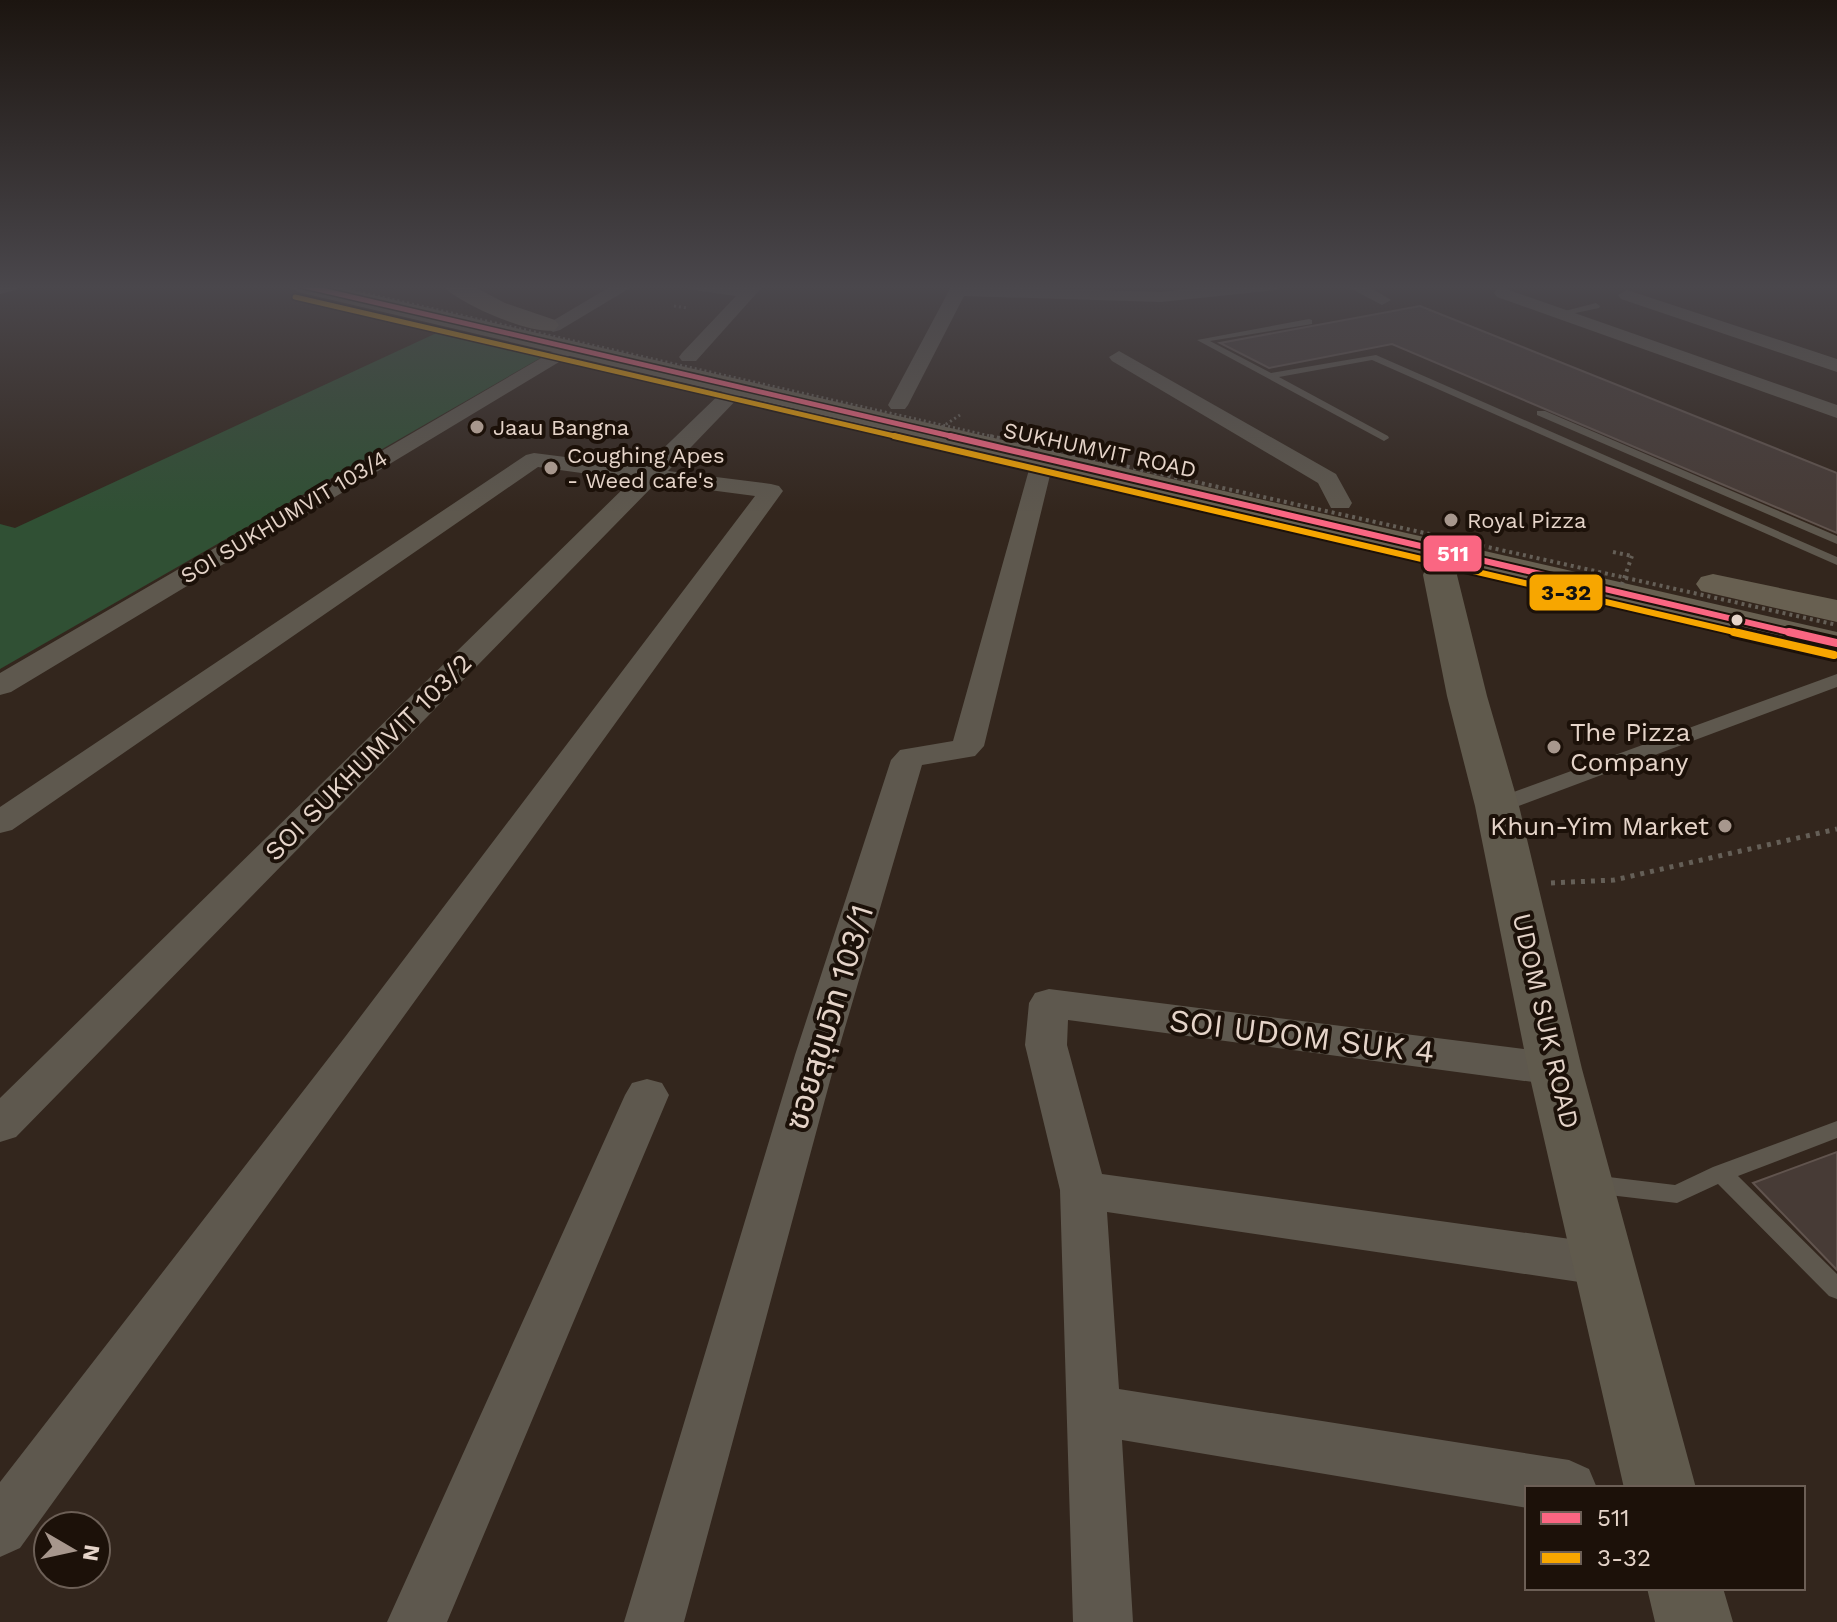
<svg xmlns="http://www.w3.org/2000/svg" width="1837" height="1622" viewBox="0 0 1837 1622" font-family="'Work Sans','Noto Sans Thai',sans-serif">
<rect width="100%" height="100%" fill="#33261d"/>
<!-- green -->
<path fill="#305034" d="M443,330l106,23 -549,316v-145l15,4z"/>
<!-- building -->
<path fill="#473b36" stroke="#61544e" stroke-width="2" d="M1420,306l417,167v60l-445,-189 -123,24 -49,-25z
M1837,1152v118l-84,-87z"/>
<g fill="none" stroke-linecap="round" stroke-linejoin="round">
<!-- path-far2 -->
<path stroke="#655f57" stroke-width="3" stroke-dasharray="2 3" stroke-linecap="butt" d="M674,306l14,2"/>
<!-- path-far1 -->
<path stroke="#655f57" stroke-width="4" stroke-dasharray="3 4" stroke-linecap="butt" d="M1613,552l19,4"/>
<!-- path -->
<path stroke="#655f57" stroke-width="5" stroke-dasharray="4 6" stroke-linecap="butt" d="M1551,883l63,-3 223,-51"/>
<!-- service -->
<path fill="#5e584e" fill-rule="evenodd" d="M1596,303l4,3 -1,2 -38,8 -4,-3z
M1309,319l3,1v4l-102,17 61,32 105,-18 461,202v8l-465,-205 -93,17 109,59 1,2 -5,3 -187,-101z
M1537,411h8l292,125v8l-300,-129z
M1837,1121v17l-99,38 99,98v25l-8,-3 -111,-112 -41,19 -85,-10 -8,-3 -3,-6 3,-6 8,-3 83,10 38,-18z"/>
<!-- pedestrian -->
<path fill="#5e584e" fill-rule="evenodd" d="M1837,674v13l-332,124h-16l-4,-5 4,-5z"/>
<!-- minor -->
<path fill="#5e584e" fill-rule="evenodd" d="M613,285h22l-75,45 -7,2 -9,-6z
M685,285h79l-68,76h-14l-3,-4 3,-4 54,-57 -43,-6z
M952,285l209,7 61,-7h62l-8,5 -115,12 -197,-6 -56,109 -3,4h-14l-3,-4z
M1344,285h22l25,15 -9,5z
M1503,288l334,117v13l-340,-121 -3,-4 3,-4z
M1627,290l210,69v13l-216,-73 -3,-4z
M567,343l7,2 3,4 -3,4 -563,339 -11,3v-22z
M1119,351l217,123 16,29 -3,5h-18l-13,-25 -206,-122 -3,-4z
M736,383l10,6 -3,4 -75,78 103,13 8,2 4,5 -763,1057 -20,9v-75l345,-445 410,-541 -99,-13 -640,654 -16,5v-44l632,-618 -94,-13 -526,363 -12,3v-26l526,-352 8,-2 110,14 85,-82z
M1043,452l8,2 3,5 -70,287 -9,10 -53,9 -85,290 -153,567h-60l171,-567 96,-295 9,-10 53,-9 79,-282 3,-5z
M1049,989l506,64 15,5 6,11 -6,11 -15,5 -487,-65 -1,25 35,129 504,70 17,6 7,15 -7,15 -17,6 -499,-74 12,177 450,71 20,9 8,19h-70v20l-405,-68 11,182h-60l-13,-432 -35,-145 4,-42 6,-10z
M647,1079l15,4 7,12 -222,527h-60l238,-527 7,-12z"/>
<!-- secondary -->
<path fill="#605a4d" fill-rule="evenodd" d="M1446,543l12,3 5,7 -6,22 30,121 32,110 63,263 114,419h-72l-96,-419 -53,-263 -28,-110 -24,-121 11,-29z
M1647,1588h76l10,34h-78z"/>
<!-- primary -->
<path fill="#686051" fill-rule="evenodd" d="M0,285h19l-3,5 -16,4z
M287,285h42l1508,347v22l-1539,-362z
M1713,574l124,26v22l-136,-31 -5,-7 5,-7z"/>
<!-- trunk -->
<path fill="#6b6353" fill-rule="evenodd" d="M442,285h29l34,18 50,17 4,5 -4,5c-22,6 -98,-27 -113,-45z"/>
<!-- motorway -->
<path fill="#6e6655" fill-rule="evenodd" d="M451,285h22l4,7 -3,5h-16z"/>
<!-- rail -->
<path stroke="#696259" stroke-width="3" stroke-dasharray="7 3" stroke-linecap="butt" d="M407,310l68,10"/>
<!-- path-bridge-far1 -->
<path stroke="#655f57" stroke-width="3" stroke-dasharray="2 3" stroke-linecap="butt" d="M329,285l670,153
M925,438l35,-23"/>
<!-- path-bridge -->
<path stroke="#655f57" stroke-width="4" stroke-dasharray="3 4" stroke-linecap="butt" d="M990,436l847,189
M1617,598l15,-42"/>
<defs>
<path id="bus-1-far2" d="M300,285l659,153"/>
<path id="bus-1-far1" d="M950,436l847,198"/>
<path id="bus-1" d="M1789,632l48,11"/>
<path id="bus-2-far2" d="M295,297l608,141"/>
<path id="bus-2-far1" d="M894,436l849,198"/>
<path id="bus-2" d="M1734,632l100,23"/>
</defs>
<!-- bus-1-far2 casing -->
<use href="#bus-1-far2" stroke="#1c1109" stroke-width="8"/>
<!-- bus-1-far1 casing -->
<use href="#bus-1-far1" stroke="#1c1109" stroke-width="10"/>
<!-- bus-1 casing -->
<use href="#bus-1" stroke="#1c1109" stroke-width="14"/>
<!-- bus-2-far2 casing -->
<use href="#bus-2-far2" stroke="#1c1109" stroke-width="8"/>
<!-- bus-2-far1 casing -->
<use href="#bus-2-far1" stroke="#1c1109" stroke-width="10"/>
<!-- bus-2 casing -->
<use href="#bus-2" stroke="#1c1109" stroke-width="14"/>
<!-- bus-1-far2 -->
<use href="#bus-1-far2" stroke="#fa6682" stroke-width="5"/>
<!-- bus-1-far1 -->
<use href="#bus-1-far1" stroke="#fa6682" stroke-width="6"/>
<!-- bus-1 -->
<use href="#bus-1" stroke="#fa6682" stroke-width="8"/>
<!-- bus-2-far2 -->
<use href="#bus-2-far2" stroke="#f7a600" stroke-width="5"/>
<!-- bus-2-far1 -->
<use href="#bus-2-far1" stroke="#f7a600" stroke-width="6"/>
<!-- bus-2 -->
<use href="#bus-2" stroke="#f7a600" stroke-width="8"/>
</g>
<!-- sky -->
<linearGradient id="sky" x2="0" y2="1"><stop stop-color="#1c1510"/><stop offset="0.56" stop-color="#4a474c"/><stop offset="1" stop-color="#4a474c" stop-opacity="0"/></linearGradient>
<rect width="1837" height="513" fill="url(#sky)"/>
<!-- markers -->
<g fill="#a7978d" stroke="#1c1109" stroke-width="3">
<circle cx="477" cy="427" r="8"/>
<circle cx="551" cy="468" r="8"/>
<circle cx="1451" cy="520" r="8"/>
<circle cx="1554" cy="747" r="8"/>
<circle cx="1725" cy="826" r="8"/>
</g>
<circle fill="#e5d4c9" stroke="#1c1109" stroke-width="3" cx="1737" cy="620" r="7"/>
<g text-anchor="middle" dominant-baseline="central" stroke-width="8" stroke-linejoin="round" paint-order="stroke">
<!-- far-poi labels -->
<g font-size="22" fill="#e5d4c9" stroke="#1c1109" text-anchor="start">
<text x="493" y="427">Jaau Bangna</text>
<text x="567" y="455">Coughing Apes<tspan x="567" dy="25">- Weed cafe's</tspan></text>
<text x="1467" y="520">Royal Pizza</text>
</g>
<!-- far-street labels -->
<g font-size="22" fill="#e5d4c9" stroke="#1c1109">
<text transform="translate(1100 450) rotate(12)">SUKHUMVIT ROAD</text>
<text transform="translate(284 517) rotate(-31)">SOI SUKHUMVIT 103/4</text>
</g>
<!-- poi labels -->
<g font-size="26" fill="#e5d4c9" stroke="#1c1109" text-anchor="start">
<text x="1570" y="732">The Pizza<tspan x="1570" dy="30">Company</tspan></text>
<text x="1709" y="826" text-anchor="end">Khun-Yim Market</text>
</g>
<!-- street labels -->
<g font-size="26" fill="#e5d4c9" stroke="#1c1109">
<text transform="translate(368 757) rotate(-45)">SOI SUKHUMVIT 103/2</text>
<text transform="translate(1546 1021) rotate(77)">UDOM SUK ROAD</text>
</g>
<!-- near-street labels -->
<g font-size="32" fill="#e5d4c9" stroke="#1c1109">
<text transform="translate(829 1017) rotate(-73)">ซอยสุขุมวิท 103/1</text>
<text transform="translate(1302 1036) rotate(7)">SOI UDOM SUK 4</text>
</g>
</g>
<g stroke="#1c1109" stroke-width="3">
<rect x="1422" y="534" width="61" height="39" rx="8" fill="#fa6682"/>
<rect x="1528" y="573" width="76" height="39" rx="8" fill="#f7a600"/>
</g>
<g font-size="22" text-anchor="middle" font-weight="bold" fill="#fff">
<text x="1453" y="561">511</text>
</g>
<g font-size="22" text-anchor="middle" font-weight="bold" fill="#111">
<text x="1566" y="600">3-32</text>
</g>
<!-- legend -->
<rect x="1525" y="1486" width="280" height="104" fill="#1c1109" stroke="#6c5f56" stroke-width="2"/>
<rect x="1541" y="1512" width="40" height="12" fill="#fa6682" stroke="#6c5f56" stroke-width="2"/>
<text x="1597" y="1526" font-size="24" fill="#e5d4c9">511</text>
<rect x="1541" y="1552" width="40" height="12" fill="#f7a600" stroke="#6c5f56" stroke-width="2"/>
<text x="1597" y="1566" font-size="24" fill="#e5d4c9">3-32</text>
<!-- north arrow -->
<g transform="translate(72 1550) rotate(99)"><circle r="38" fill="#1c1109" stroke="#6c5f56" stroke-width="2"/>
<path d="M0-6L14 30L0 20L-14 30Z" fill="#a7978d"/>
<text y="-12" font-size="22" font-weight="bold" text-anchor="middle" fill="#e5d4c9">N</text>
</g>
</svg>
